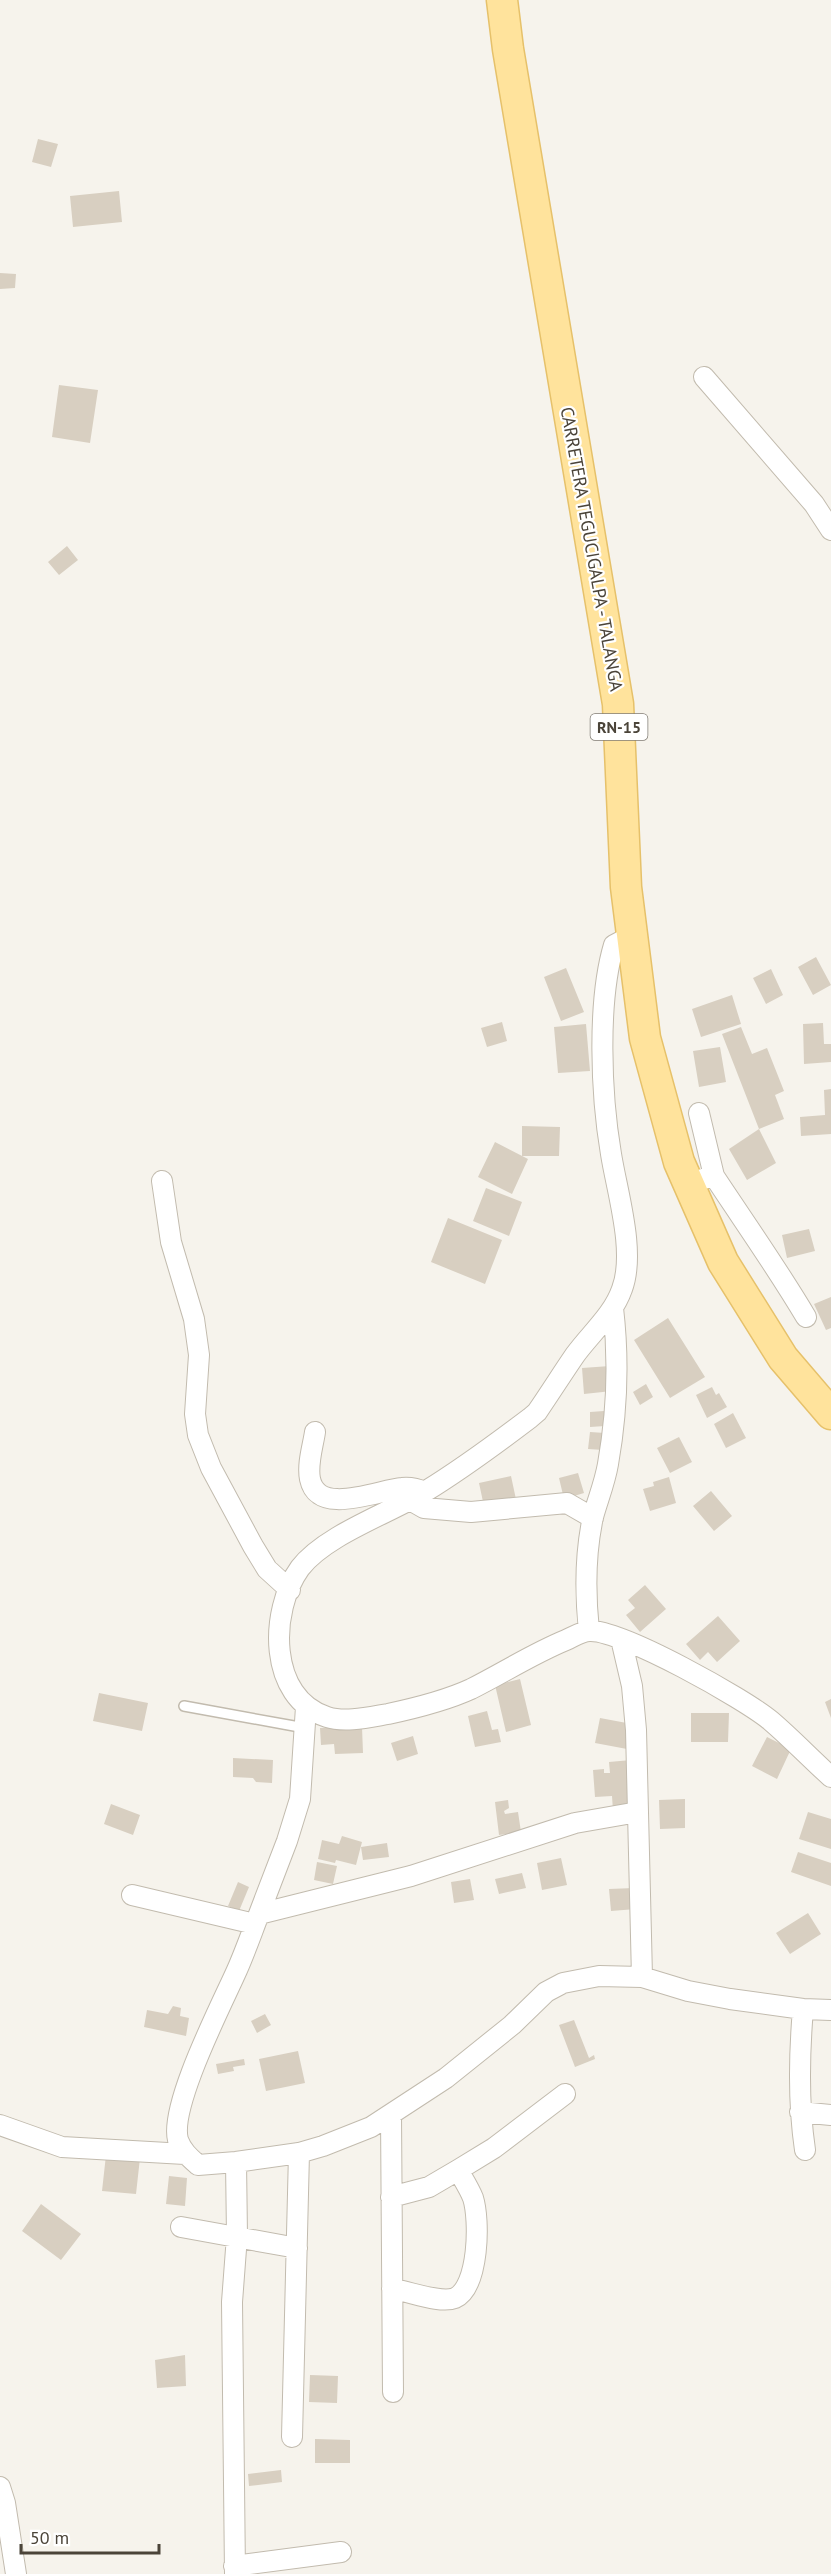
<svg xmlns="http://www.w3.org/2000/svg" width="831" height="2574" viewBox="0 0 831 2574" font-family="'PT Sans',sans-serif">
<rect width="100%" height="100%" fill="#f6f3ec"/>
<!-- building -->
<path fill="#d8cfc1" d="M38,139l20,5 -7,23 -19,-5z
M119,191l3,31 -49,5 -3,-31z
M0,273l16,1 -1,14 -15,1z
M59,385l39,5 -8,53 -38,-6z
M67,546l11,14 -19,15 -11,-13z
M816,957l15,28 -18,10 -15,-28z
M566,968l18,44 -23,9 -17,-44z
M771,969l12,26 -17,9 -13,-26z
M732,995l9,29 -40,13 -9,-28z
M502,1022l5,19 -20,6 -6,-19z
M823,1023l1,21h7v18l-27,2 -1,-40z
M586,1024l4,47 -32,2 -4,-46z
M741,1027l11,27 15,-6 17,43 -9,4 9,24 -25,10 -37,-95z
M720,1047l6,35 -27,5 -6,-36z
M831,1089v45l-30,2 -1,-19 25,-2 -1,-25z
M522,1126l38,1 -1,29h-37z
M759,1129l17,34 -29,17 -18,-31z
M495,1142l33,17 -16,35 -34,-17z
M486,1188l36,14 -13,34 -36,-15z
M448,1218l54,22 -17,44 -54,-22z
M809,1229l6,22 -28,7 -5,-23z
M831,1297v31l-5,2 -12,-26z
M668,1318l37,59 -35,21 -36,-58z
M610,1366l2,25 -28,3 -2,-26z
M646,1384l7,13 -13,8 -7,-13z
M712,1387l4,8 3,-2 8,14 -20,11 -11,-23z
M604,1411l1,15 -15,1v-15z
M733,1413l13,25 -20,10 -12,-24z
M590,1432l15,1 -2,17 -15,-1z
M679,1437l13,25 -22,11 -13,-25z
M578,1473l6,20 -20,6 -5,-21z
M511,1476l6,28 -32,7 -6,-28z
M669,1477l7,26 -26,8 -7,-22 11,-3 -1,-4z
M711,1491l21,25 -18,15 -21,-25z
M645,1585l21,24 -26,23 -14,-17 9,-7 -7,-8z
M718,1616l22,25 -23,21 -9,-10 -8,8 -14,-16z
M520,1679l11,46 -25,7 -11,-47z
M99,1693l49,10 -6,28 -49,-10z
M831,1699v19l-6,-16z
M487,1711l5,19 6,-1 3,13 -26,5 -7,-31z
M691,1713h38l-1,29h-37z
M600,1718l32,6 -5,25 -32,-6z
M362,1727l1,26 -28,1 -1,-10 -13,1 -1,-17z
M413,1736l5,18 -21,7 -6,-18z
M767,1737l24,12 -14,30 -25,-13z
M233,1758l40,2 -1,23 -16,-1 -3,-4 -20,-1z
M631,1760l5,49 -23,2 -1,-15 -17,1 -2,-27 11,-1v4h6l-1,-11z
M685,1799v29l-25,1 -1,-29z
M508,1800l1,8 -5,3 1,3 13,-2 3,20 -22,3 -4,-33z
M111,1804l29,11 -7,20 -29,-11z
M808,1812l23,7v30l-32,-10z
M342,1836l20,6 -6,23 -20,-5 -1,3 -17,-4 4,-19 17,4z
M387,1843l2,14 -26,3 -2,-13z
M798,1852l33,11v23l-40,-14z
M561,1858l6,27 -25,5 -5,-27z
M317,1862l20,4 -4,18 -19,-4z
M522,1873l4,15 -27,6 -4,-15z
M470,1879l4,21 -20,3 -3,-21z
M238,1882l11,5 -10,24 -11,-5z
M634,1888l2,21 -25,2 -2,-22z
M808,1913l13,21 -31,20 -14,-21z
M173,2006l8,2 -1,8 9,2 -3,18 -42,-9 3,-17 21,4z
M265,2014l6,11 -14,8 -6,-12z
M574,2020l15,38 5,-3 1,4 -20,8 -16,-42z
M298,2051l7,32 -39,8 -7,-32z
M244,2059l1,6 -12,2 1,4 -16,3 -2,-10z
M106,2155l34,3 -4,36 -34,-3z
M169,2176l18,2 -2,28 -19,-2z
M41,2204l40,30 -20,26 -39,-29z
M185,2355l1,31 -29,2 -2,-28z
M310,2375l28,1 -1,27 -28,-1z
M315,2439l35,1v23h-35z
M281,2470l1,12 -33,4 -1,-12z"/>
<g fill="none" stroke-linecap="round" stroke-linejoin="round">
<defs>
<path id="lane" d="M184,1706l121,22"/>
<path id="street" d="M704,377l110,127 17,26
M631,936l-17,9c-17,57 -13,150 -3,209 6,38 25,98 11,135 -9,26 -31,44 -47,66 -13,19 -25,38 -38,57l-7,6c-33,25 -68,51 -104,73 -36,22 -101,44 -126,77 -31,43 -32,130 27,149 18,6 43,0 61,-3 28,-6 57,-13 83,-25 32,-16 61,-35 95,-49 7,-3 16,-9 24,-9 32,-1 155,68 181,90 21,18 40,38 60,56
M699,1113l15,63
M162,1181l9,61 23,77 5,36 -4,59 3,21 13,33 42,78 14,23 23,21
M689,1183l25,-7c31,47 63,92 92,141
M315,1432c-2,14 -8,32 -5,47 8,38 68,11 92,9 9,-1 16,1 23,4
M410,1500l14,8 47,4 96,-9 26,15
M589,1631c-4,-38 -4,-77 4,-114 5,-18 12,-35 15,-53 9,-51 11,-105 5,-156
M621,1639l11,47 4,44 6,247
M638,1812l-63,11 -164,53 -152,38c-7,18 -14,38 -22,56 -15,34 -68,136 -59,170 4,11 11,17 20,25l38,-3 63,-9 24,-7 48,-19 75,-49 66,-53 34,-33 17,-9 36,-7 43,1 46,14 42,8 73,10 28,1
M132,1895l123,29
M259,1914l28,-73 13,-42 6,-92
M803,2009c-4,47 -5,94 2,141
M800,2112l31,3
M391,2115l2,277
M0,2125l62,22 123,7
M391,2197l38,-10 29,-17 36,-22 71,-54
M181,2227l116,21
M392,2289c17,2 48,15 63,9 24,-11 25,-78 18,-100 -4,-10 -10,-19 -15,-28
M292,2437l7,-284
M0,2487l5,16 11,71
M234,2566l107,-14
M235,2574l-3,-272 5,-66 -1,-74"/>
<path id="primary" d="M502,0l6,49 110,655 8,183 19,151 34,124 44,100 60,96 48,56"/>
</defs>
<!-- lane casing -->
<use href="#lane" stroke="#c2bbae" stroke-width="12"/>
<!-- street casing -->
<use href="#street" stroke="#c2bbae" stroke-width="22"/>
<!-- primary casing -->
<use href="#primary" stroke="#e6c16a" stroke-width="33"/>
<!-- lane -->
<use href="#lane" stroke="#fff" stroke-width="9"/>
<!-- street -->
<use href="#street" stroke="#fff" stroke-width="20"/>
<!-- primary -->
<use href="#primary" stroke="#ffe39c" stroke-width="30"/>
</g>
<g text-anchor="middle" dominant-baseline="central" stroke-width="4.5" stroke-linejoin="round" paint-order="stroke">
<!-- shield labels -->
<rect fill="#fff" stroke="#817c74" stroke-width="1.5" x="590.5" y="714" width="57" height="26" rx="4.5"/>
<g font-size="16" font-weight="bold" fill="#4b4439">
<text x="619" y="727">RN-15</text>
</g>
<!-- street labels -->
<g font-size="18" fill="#4b4439" stroke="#fff">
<text transform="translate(592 549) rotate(80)">CARRETERA TEGUCIGALPA - TALANGA</text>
</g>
</g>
<!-- scale -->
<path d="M21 2544v9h138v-9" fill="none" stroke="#4b4439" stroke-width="3"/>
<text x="30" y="2544" font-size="18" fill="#4b4439" stroke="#ffffff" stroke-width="4.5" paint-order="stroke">50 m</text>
</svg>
